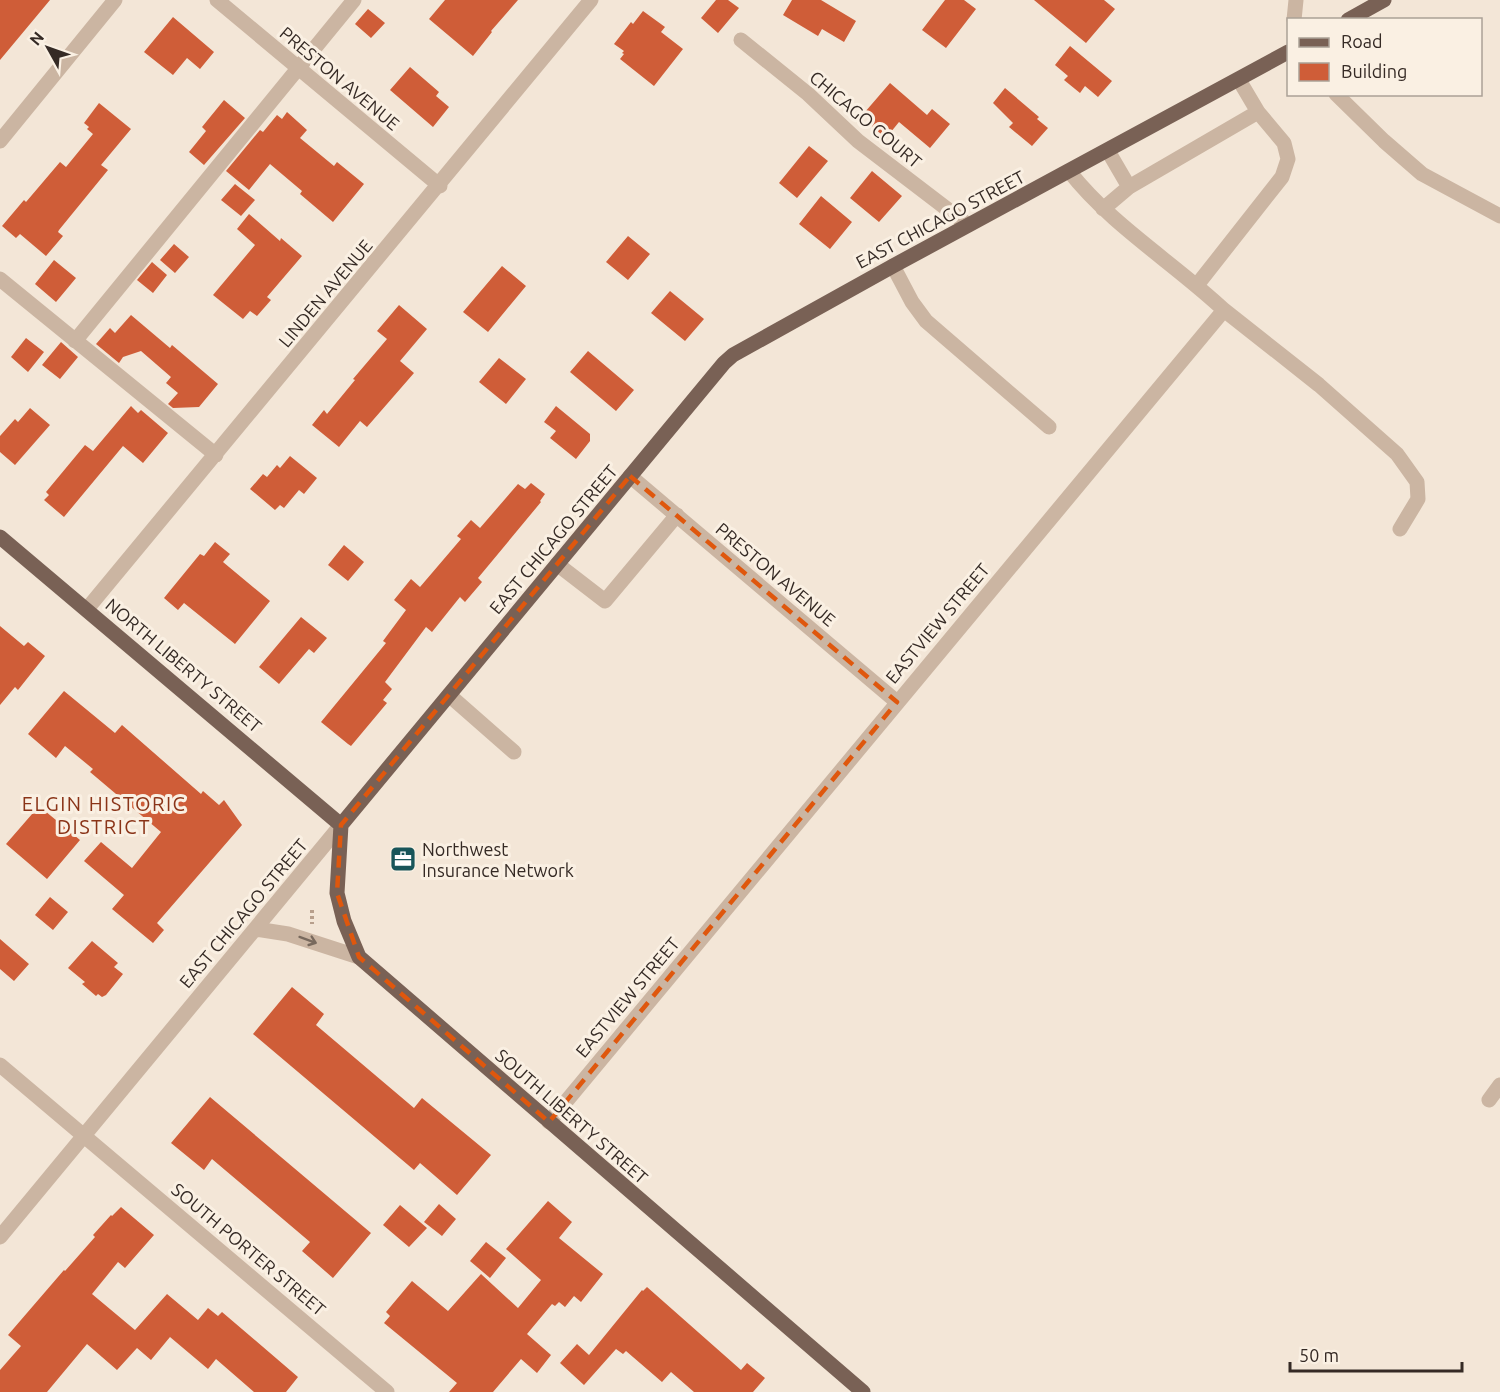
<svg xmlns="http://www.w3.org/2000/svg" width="1500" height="1392" viewBox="0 0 1500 1392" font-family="Ubuntu,sans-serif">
<rect width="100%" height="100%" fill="#f3e6d7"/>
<!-- building -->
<path fill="#cf5d38" d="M0,0h50l-50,60z
M445,0h73l-27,31 1,1 -19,24 -44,-37z
M716,0h12l11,8 -21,25 -17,-15z
M792,0h29l35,21 -12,21 -22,-13 -4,7 -35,-21z
M945,0h19l12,9 -30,39 -24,-18z
M1034,0h70l11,9 -29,34z
M368,9l17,14 -14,15 -16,-14z
M643,11l22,16 -4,5 22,17 -29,37 -34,-27 4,-5 -2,-1 2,-2 -10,-7 17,-22 2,2z
M173,17l41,35 -14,17 -13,-11 -14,17 -29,-23z
M1070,46l42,35 -14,16 -13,-11 -5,7 -16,-13 4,-4 -13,-11z
M410,67l29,25 -3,4 13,11 -16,20 -43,-37z
M890,83l37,32 5,-6 18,15 -20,24 -31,-26 -13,16 -17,-14 4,-5 -8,-7z
M1005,88l34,29 -2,2 11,9 -16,18 -23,-19 4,-4 -20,-20z
M224,100l21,18 -41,47 -15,-13 17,-21 -4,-4z
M99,103l32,26 -30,36 7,5 -49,60 -1,2 5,4 -17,20 -26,-22 -4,4 -14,-12 22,-26 2,2 34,-40 6,5 27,-33 -6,-5 2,-2 -5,-4z
M287,112l20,18 -7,8 34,28 3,-4 27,22 -31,38 -33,-28 2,-3 -32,-27 -21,26 -23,-19 34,-41 3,2 14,-17 5,4z
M809,146l19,15 -31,37 -18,-15z
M872,171l30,25 -23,26 -29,-24z
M235,184l20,16 -14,16 -20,-16z
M821,196l31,26 -22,27 -31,-25z
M249,214l31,27 1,-3 21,18 -35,41 4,3 -14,16 -7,-5 -7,8 -30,-24 42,-50 -18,-16z
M628,236l22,18 -22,26 -22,-18z
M174,244l15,13 -14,16 -15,-13z
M54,260l22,18 -20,24 -21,-18z
M152,262l15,13 -14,18 -16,-13z
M502,266l24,20 -38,46 -25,-20z
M670,291l34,28 -19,22 -34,-28z
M399,305l28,24 -27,32 14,12 -47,54 -7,-6 -21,26 -27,-22 12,-15 3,4 28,-34 -2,-1 34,-40 -10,-8z
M131,315l39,33 2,-3 46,39 -19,23 -26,1 -5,-4 10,-11 -12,-10 5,-6 -30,-26 -18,6 -4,6 -23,-19 14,-16 5,5z
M26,338l18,14 -16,20 -17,-15z
M61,342l17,15 -18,22 -18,-14z
M588,351l46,39 -18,21 -46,-39z
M499,358l27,21 -20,25 -27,-22z
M131,406l7,7 3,-3 27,23 -25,30 -20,-17 -59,71 -20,-17 5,-5 -3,-3 39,-47 8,6z
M556,406l34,28v7l-14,18 -26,-21 6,-7 -12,-9z
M30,408l20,17 -35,40 -15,-13v-16l15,-17 3,3z
M290,456l27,22 -13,16 -5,-4 -15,18 -4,-3 -5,5 -25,-21 13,-15 4,3 10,-12 3,3z
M531,483l14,11 -5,7 1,1 -63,76 4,4 -17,20 -5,-5 -28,35 -6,-5 -41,55 7,7 -9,11 4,3 -36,43 -3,-2 -27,-22 65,-79 -3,-2 23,-31 -12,-10 17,-21 9,8 41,-48 -4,-3 14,-16 9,8 38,-44 7,5z
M215,542l15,12 -7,8 47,39 -35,43 -51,-41 -6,7 -14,-12 36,-44 4,2z
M344,545l20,17 -16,19 -20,-16z
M301,617l26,21 -13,15 -5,-4 -30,35 -20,-17z
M0,626l24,20 4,-4 17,14 -27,34 -3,-3 -15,18z
M64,691l51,42 7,-8 79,69 2,-3 16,14 5,-5 18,25 -85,98 7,7 -11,13 -41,-34 12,-14 -40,-34 17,-19 31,26 29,-36 -71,-60 3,-3 -28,-23 -9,12 -28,-24z
M39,806l41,34 -33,39 -41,-35z
M50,897l18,15 -15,18 -18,-15z
M0,939l29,25 -15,17 -14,-12z
M92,941l26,22 -4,4 9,7 -17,21 -4,2 -4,-3 -2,2 -14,-12 3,-2 -17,-14z
M292,987l32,27 -8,11 98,83 8,-10 69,57 -34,40 -37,-32 -6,7 -161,-136z
M210,1097l161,136 -38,45 -31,-27 8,-9 -98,-83 -8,11 -33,-27z
M548,1201l24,21 -13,16 44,36 -22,28 -7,-6 -9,11 -6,-5 -4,4 -3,-2 -25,30 24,21 -14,18 -16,-14 -28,33h-44l8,-9 -73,-60 6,-7 -4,-4 26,-31 36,30 33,-37 37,34 23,-28 -35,-31z
M439,1204l17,15 -14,17 -18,-14z
M400,1205l27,23 -18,19 -26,-22z
M121,1207l33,28 -29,33 -7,-6 -26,32 43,36 32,-36 31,26 10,-12 10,8 4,-4 76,65 -12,15h-32l-38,-33 -8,10 -38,-32 -19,23 -14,-12 -20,22 -30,-26 -40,48h-47v-22l21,-24 -13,-11 56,-65 1,1 30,-34 -2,-2 18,-20 1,1z
M486,1242l20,16 -16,20 -20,-17z
M647,1287l94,83 6,-7 18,15 -12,14h-59l-23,-20 -9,10 -36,-31 -3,3 -7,-5 -32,36 -24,-22 17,-19 12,11 53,-65 1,1z"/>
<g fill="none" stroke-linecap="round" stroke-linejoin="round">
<!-- path -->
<path stroke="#b79f8c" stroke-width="4" stroke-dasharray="3 3" stroke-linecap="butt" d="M312,910v14"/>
<!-- minor -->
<path stroke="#cbb5a2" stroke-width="15" d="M217,0l223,186
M1294,20l2,-20
M741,40l67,54 50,47 110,84
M1336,94l48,47 38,33 78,42
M0,141l115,-141
M1108,151l21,36 129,-75 -19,-32
M1103,209l26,-22
M893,266l19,36 14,19 123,106
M0,279l216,176
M1197,285l85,-108 6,-18 -4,-16 -26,-31
M1224,310l95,75 78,69 20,28 1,17 -18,30
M75,341l279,-341
M630,476l267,226
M557,564l48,37 72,-86
M87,609l504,-609
M449,695l65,57
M256,929l32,5 71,23
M0,1065l387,327
M1489,1100l11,-15
M549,1122l675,-812c-50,-47 -113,-85 -155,-139
M0,1237l341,-412"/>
<!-- major -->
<path stroke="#796155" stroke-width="15" d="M1348,20l36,-20
M0,537l341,288
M341,825l383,-462 9,-8 160,-89 395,-214
M341,825l-4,68 7,28 15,36 504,435"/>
</g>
<!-- one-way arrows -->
<defs><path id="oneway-shaft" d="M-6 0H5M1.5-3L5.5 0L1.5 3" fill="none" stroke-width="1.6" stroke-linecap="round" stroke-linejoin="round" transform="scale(1.5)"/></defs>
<use stroke="#78695d" href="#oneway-shaft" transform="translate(308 940) rotate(20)"/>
<!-- marked area -->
<path fill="none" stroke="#df570d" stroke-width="4.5" stroke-dasharray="12 8" stroke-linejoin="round" d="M630,476l267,226 -348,420 -190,-165 -22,-64 4,-68z"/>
<!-- icons -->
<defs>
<symbol id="office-square" viewBox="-11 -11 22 22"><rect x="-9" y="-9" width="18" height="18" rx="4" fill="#185559" stroke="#faf0e3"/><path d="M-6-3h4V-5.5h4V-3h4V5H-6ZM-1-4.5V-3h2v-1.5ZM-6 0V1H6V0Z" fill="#fff"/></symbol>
</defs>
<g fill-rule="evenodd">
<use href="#office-square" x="388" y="844" width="30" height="30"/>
</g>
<g text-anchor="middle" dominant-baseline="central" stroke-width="6" stroke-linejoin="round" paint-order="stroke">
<!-- street labels -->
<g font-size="18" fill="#352a25" stroke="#faf0e3">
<text transform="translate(340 78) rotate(40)">PRESTON AVENUE</text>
<text transform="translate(866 119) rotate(40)">CHICAGO COURT</text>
<text transform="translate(940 219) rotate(-28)">EAST CHICAGO STREET</text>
<text transform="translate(325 293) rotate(-50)">LINDEN AVENUE</text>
<text transform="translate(553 539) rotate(-50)">EAST CHICAGO STREET</text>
<text transform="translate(776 574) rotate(40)">PRESTON AVENUE</text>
<text transform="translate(937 623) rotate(-50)">EASTVIEW STREET</text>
<text transform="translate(184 665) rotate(40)">NORTH LIBERTY STREET</text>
<text transform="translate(243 913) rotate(-50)">EAST CHICAGO STREET</text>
<text transform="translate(627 997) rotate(-50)">EASTVIEW STREET</text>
<text transform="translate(572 1116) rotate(41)">SOUTH LIBERTY STREET</text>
<text transform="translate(249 1249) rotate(40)">SOUTH PORTER STREET</text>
</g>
<!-- poi labels -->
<g font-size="18" fill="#352a25" stroke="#faf0e3" text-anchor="start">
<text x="422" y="849">Northwest<tspan x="422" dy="21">Insurance Network</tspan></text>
</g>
<!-- neighbourhood labels -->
<g font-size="20" letter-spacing="1.5" fill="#8a3418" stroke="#faf0e3">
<text x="104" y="803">ELGIN HISTORIC<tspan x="104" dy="23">DISTRICT</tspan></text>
</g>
</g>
<!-- legend -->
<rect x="1287" y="18" width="195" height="78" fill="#faf0e3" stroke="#aba197" stroke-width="1.5"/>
<rect x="1299" y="38" width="30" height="9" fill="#796155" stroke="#aba197" stroke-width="1.5"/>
<text x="1341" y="48" font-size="18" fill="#352a25">Road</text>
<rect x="1299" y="63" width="30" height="18" fill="#cf5d38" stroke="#aba197" stroke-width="1.5"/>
<text x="1341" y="78" font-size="18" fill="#352a25">Building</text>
<!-- north arrow -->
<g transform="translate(48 48) rotate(310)" stroke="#faf0e3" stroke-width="4.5" paint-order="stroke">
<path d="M0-4.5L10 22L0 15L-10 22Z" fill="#352a25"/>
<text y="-9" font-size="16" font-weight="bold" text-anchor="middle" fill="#352a25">N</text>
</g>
<!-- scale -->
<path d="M1290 1362v9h172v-9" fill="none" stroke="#352a25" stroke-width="3"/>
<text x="1299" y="1362" font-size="18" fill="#352a25" stroke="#faf0e3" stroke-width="4.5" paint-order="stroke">50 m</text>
</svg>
